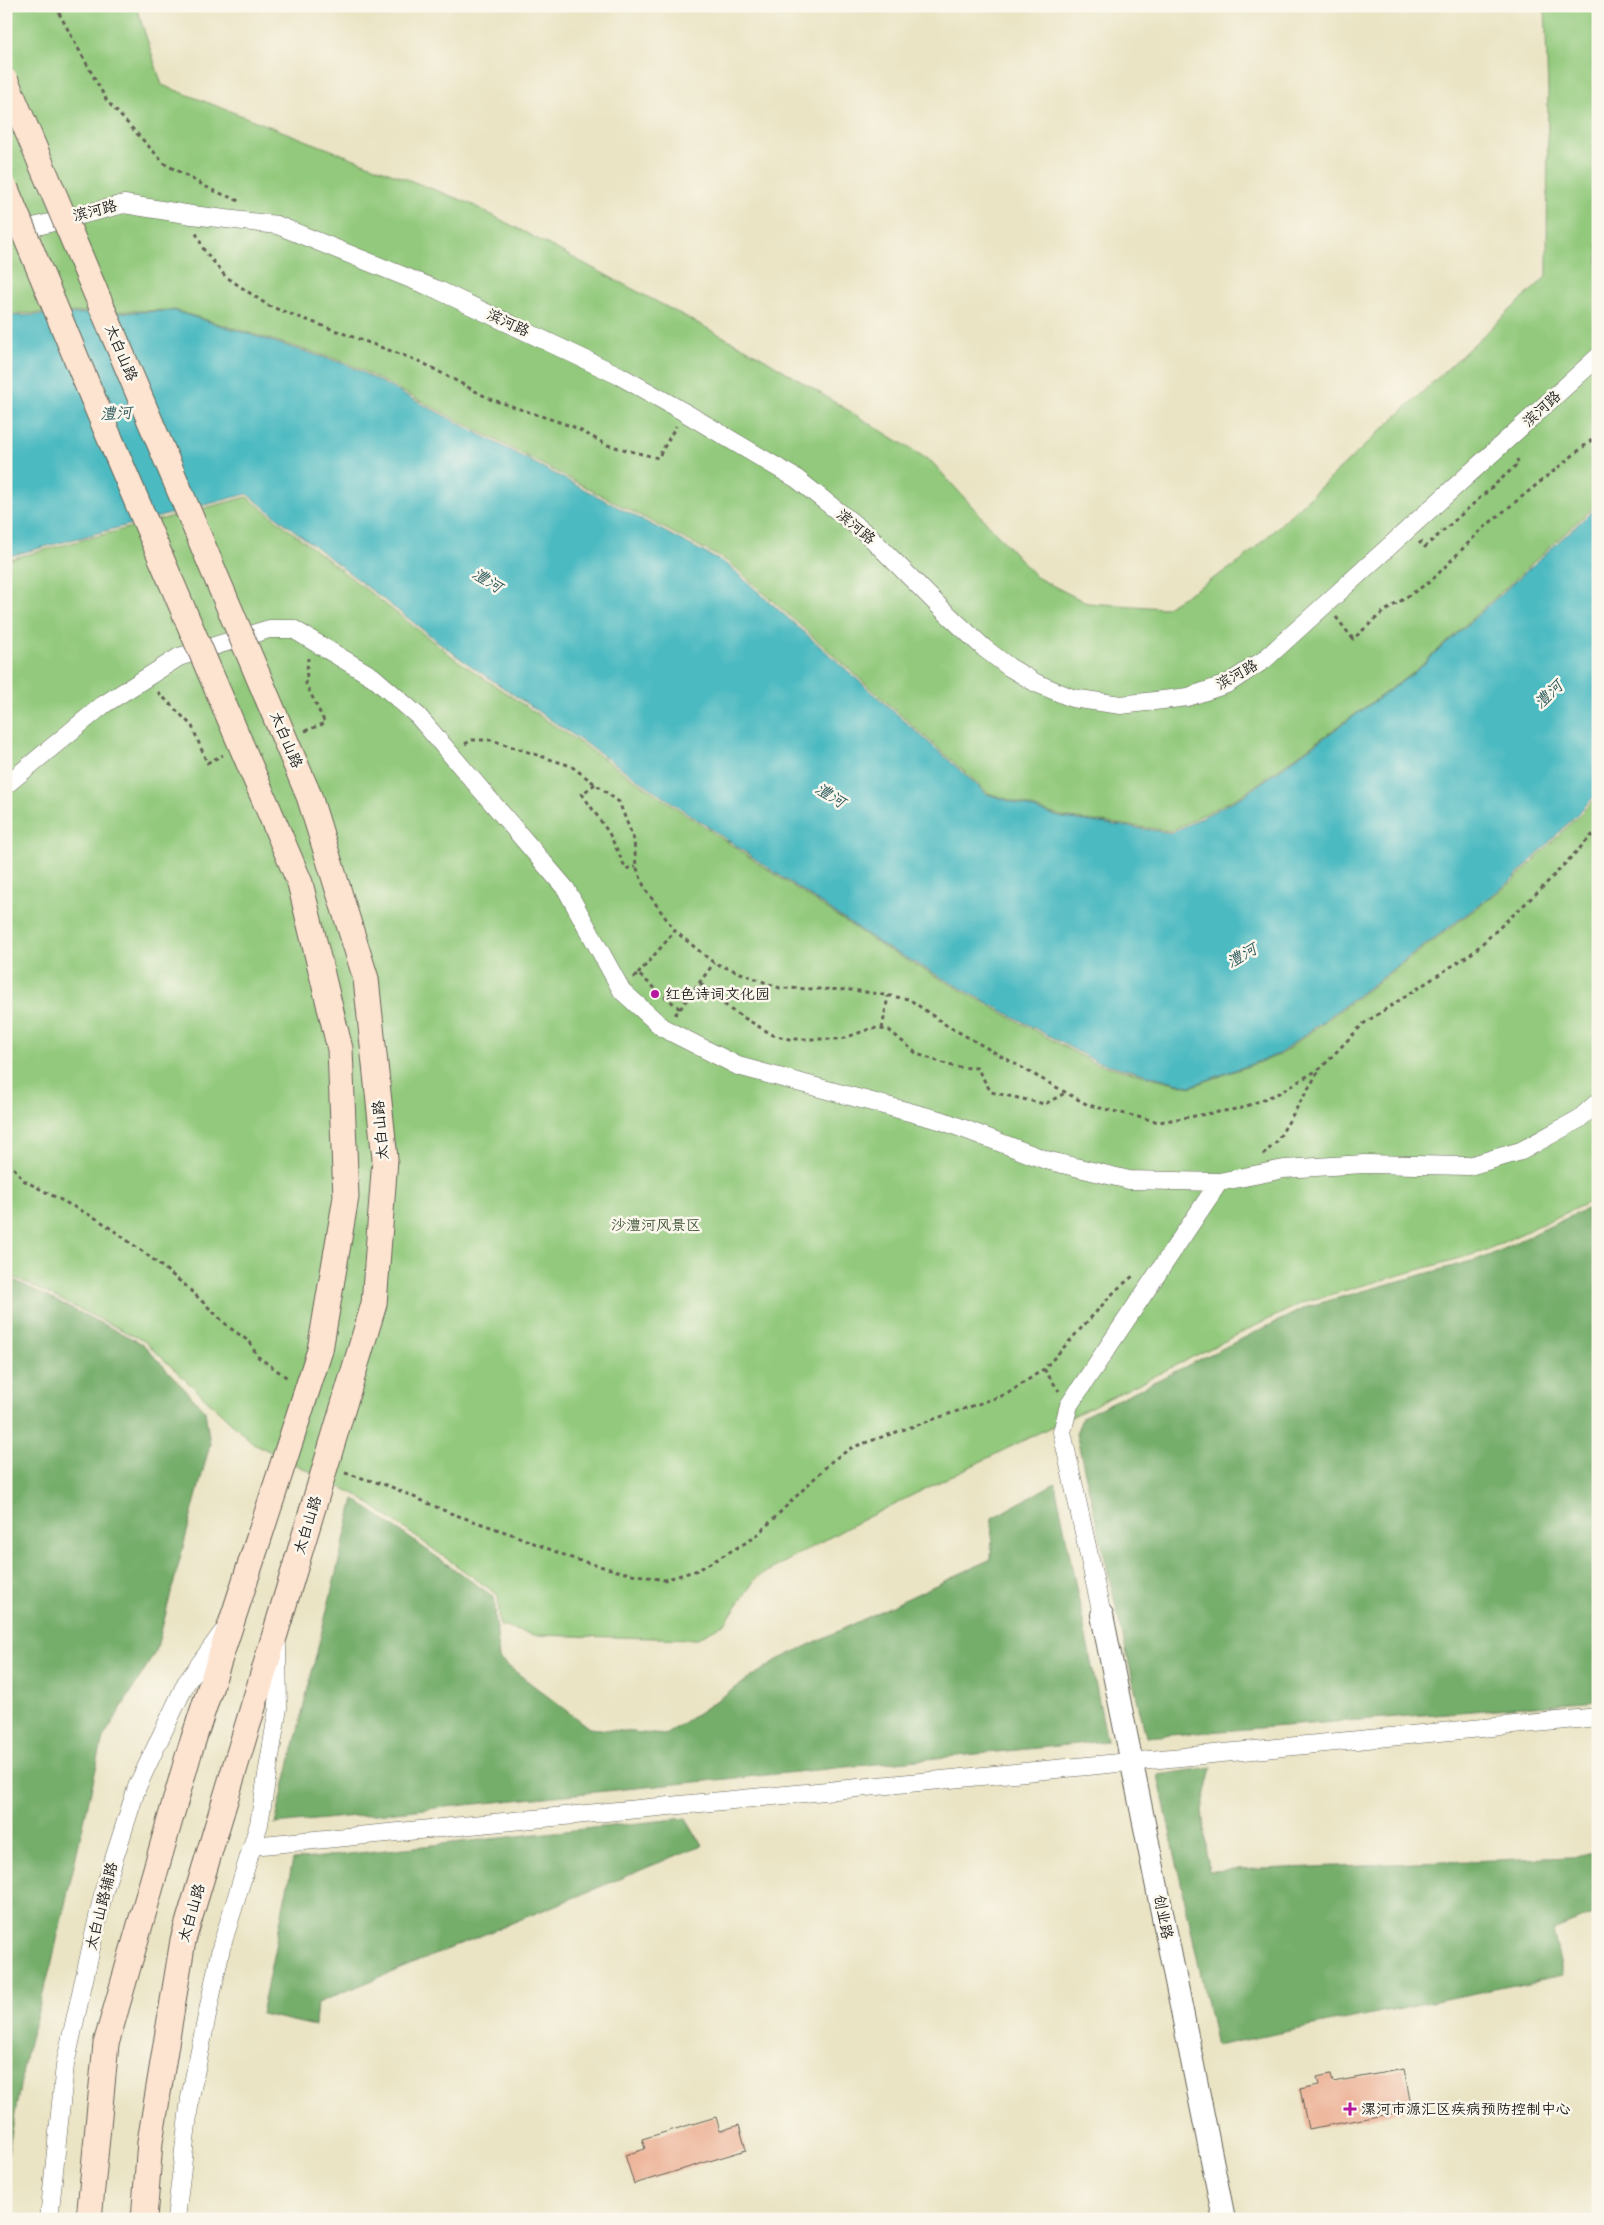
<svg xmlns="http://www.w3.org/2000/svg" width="1604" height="2225" viewBox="0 0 1604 2225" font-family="'Balsamiq Sans','LXGW WenKai TC',sans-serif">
<rect width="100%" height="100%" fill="#fbf7ec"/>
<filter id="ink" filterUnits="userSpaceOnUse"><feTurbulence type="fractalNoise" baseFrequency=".02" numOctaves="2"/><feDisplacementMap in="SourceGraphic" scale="10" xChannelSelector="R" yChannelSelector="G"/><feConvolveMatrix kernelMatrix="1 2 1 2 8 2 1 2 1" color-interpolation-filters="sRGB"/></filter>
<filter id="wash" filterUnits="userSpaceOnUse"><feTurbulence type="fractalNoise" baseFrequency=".0096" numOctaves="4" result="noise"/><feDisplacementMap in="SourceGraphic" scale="20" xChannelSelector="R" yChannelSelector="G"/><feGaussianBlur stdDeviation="1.12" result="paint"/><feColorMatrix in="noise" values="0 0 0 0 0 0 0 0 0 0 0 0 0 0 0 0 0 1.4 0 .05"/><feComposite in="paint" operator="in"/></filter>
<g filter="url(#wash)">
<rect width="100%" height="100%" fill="#eae4c4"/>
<!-- green -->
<path fill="#92c97b" stroke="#57724c" d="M6,6h130l26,79 307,118 291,153 172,106 104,115 51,26 78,5 75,-46 307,-286 1,-185 -3,-85h53v497l-184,169 -172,123 -71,36 -108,-14 -75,-24 -259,-231 -381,-199 -174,-53 -168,4z
M247,497l210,163 426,287 211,116 96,24 90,-32 232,-173 86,-86v402l-116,54 -178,50 -452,223 -96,53 -31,45 -29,16 -162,-4 -34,-9 -2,-31 -141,-100 -104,-52 -109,-102 -134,-66 -4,3v-718z"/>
<!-- forest -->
<path fill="#75ad6b" stroke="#486444" d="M1598,1203v498l-452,36 -70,-303 6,-17 227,-111 177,-49z
M12,1279l131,65 62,67 5,33 -54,207 -53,87 -52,228 -25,87 -20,111v-880z
M1055,1483l52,258 -832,83 79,-325 140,98 5,62 90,69 76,7 112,-75 214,-101 1,-41z
M1212,1767l-10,43 7,61 362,-14 27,-6v62l-45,18 10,44 -347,71 -58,-271z
M686,1818l16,27 -385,158 -2,23 -54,-12 32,-154z"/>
<!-- water -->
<path fill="#4bbac1" stroke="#346b6e" d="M174,311l174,54 380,200 259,229 75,24 110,15 71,-37 171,-123 184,-167v287l-87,88 -232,173 -89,32 -95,-25 -213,-116 -424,-288 -211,-163 -241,63v-241z"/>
<g id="blocks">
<!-- building -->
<path fill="#ecaf93" d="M1404,2069l8,41 -104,19 -8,-40 19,-4 -2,-8 14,-3 2,8z
M716,2117l4,14 19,-6 7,25 -112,34 -9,-29 20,-6 -3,-10z"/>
</g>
</g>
<g filter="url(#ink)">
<use href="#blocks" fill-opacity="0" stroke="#646257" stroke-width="1"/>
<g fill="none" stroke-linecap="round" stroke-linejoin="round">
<defs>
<path id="minor" d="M6,234l118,-30 68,11 85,10 161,65 182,86 64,36 113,67 71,56 73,73 43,40 25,19 27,16 36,15 49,7 67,-8 39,-13 37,-24 334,-303
M6,785l97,-80 76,-48 90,-28h24l80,48 45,39 148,173 56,102 41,37 75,38 205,55 103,39 83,20 90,2 65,-13 80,-5 105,2 52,-15 58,-32 19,-17
M1102,1615l-40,-183 7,-27 150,-223
M252,1846l1346,-129
M49,2219l16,-154 39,-175 33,-103 49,-104 36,-50
M176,2219l14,-121 31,-150 38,-124 19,-116 -1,-63"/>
<path id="tertiary" d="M1102,1615l122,604"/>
<path id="secondary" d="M89,2219l17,-175 83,-291 67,-206
M144,2219l6,-77 33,-202 114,-379"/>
</defs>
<!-- minor casing -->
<use href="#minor" stroke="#646257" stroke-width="19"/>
<!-- tertiary casing -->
<use href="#tertiary" stroke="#646257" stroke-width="24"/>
<!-- secondary casing -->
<use href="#secondary" stroke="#646257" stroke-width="27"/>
<!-- path -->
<path stroke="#646257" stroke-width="3" stroke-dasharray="4 4" stroke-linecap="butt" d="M55,6l52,95 58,63 47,26 30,12
M196,233l8,17 21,26 44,30 152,56 69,37 84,28 33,18 51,13 18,-32
M1419,544l2,-2 4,5 94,-84 -4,-7
M1336,617l17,22 29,-26 49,-32 51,-52 116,-94
M158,692l34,34 15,37 16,-8
M305,731l20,-8 -19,-39 2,-26
M465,744l7,-4h19l80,26 48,36 15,38 2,26 9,23 30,42 39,32 66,25 73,2 56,9 37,26 142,80 71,17 83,-14 37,-15 42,-25 42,-44 109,-71 68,-63 58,-61
M595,784l-13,10 27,39 17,36 10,-3
M638,974l37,-43
M634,978l4,-4 42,35 -6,7
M700,983l31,27 42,25 16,4h53l30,-11 17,2 28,24 38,13 22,1 14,24 54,12 20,-11
M680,1009l34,-46
M882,1029l6,-33
M1263,1155l14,-14 43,-72
M6,1165l7,2 10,13 76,40 47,34 40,32 44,42 20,14 7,14 32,23
M1044,1369l15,22
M345,1473l44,13 61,27 64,22 60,24 47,13 43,8 34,-10 56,-32 79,-78 20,-13 154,-53 37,-25 72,-79 17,-14"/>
<!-- minor -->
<use href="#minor" stroke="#fff" stroke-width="18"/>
<!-- tertiary -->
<use href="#tertiary" stroke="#fff" stroke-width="22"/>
<!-- secondary -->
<use href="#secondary" stroke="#fde4d1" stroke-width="25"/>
<defs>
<path id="secondary-bridge" d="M6,81l303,715 57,183 19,180 -11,145 -77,257
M6,189l93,224 201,470 40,166 6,148 -26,153 -64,197"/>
</defs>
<!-- secondary-bridge casing -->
<use href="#secondary-bridge" stroke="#646257" stroke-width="27" stroke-linecap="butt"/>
<!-- secondary-bridge -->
<use href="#secondary-bridge" stroke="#fde4d1" stroke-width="25"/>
</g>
</g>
<!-- markers -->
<g fill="#b5179e" stroke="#fbf7ec" stroke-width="2">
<circle cx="655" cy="994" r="5"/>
<path d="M1347.5 2101.5h5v5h5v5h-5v5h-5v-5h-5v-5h5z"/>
</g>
<g text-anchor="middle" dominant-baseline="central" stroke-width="5" stroke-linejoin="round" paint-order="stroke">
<!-- street labels -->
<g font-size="15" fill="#1c1c1c" stroke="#fbf7ec">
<text transform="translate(95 211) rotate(-14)">滨河路</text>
<text transform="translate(508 323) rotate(25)">滨河路</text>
<text transform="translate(121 353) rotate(67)">太白山路</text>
<text transform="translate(1542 409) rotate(-42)">滨河路</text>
<text transform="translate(856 527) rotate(40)">滨河路</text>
<text transform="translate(1237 675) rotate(-29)">滨河路</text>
<text transform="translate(286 740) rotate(67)">太白山路</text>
<text transform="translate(381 1130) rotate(-95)">太白山路</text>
<text transform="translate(308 1525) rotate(-73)">太白山路</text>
<text transform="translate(102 1906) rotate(-76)">太白山路辅路</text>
<text transform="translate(192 1913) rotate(-74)">太白山路</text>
<text transform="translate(1163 1917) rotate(79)">创业路</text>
</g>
<!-- poi labels -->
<g font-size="15" fill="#1c1c1c" stroke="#fbf7ec" text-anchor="start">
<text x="665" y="994">红色诗词文化园</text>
<text x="1361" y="2109">漯河市源汇区疾病预防控制中心</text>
</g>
<!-- park labels -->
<g font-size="15" fill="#45593d" stroke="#fbf7ec">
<text x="656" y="1225">沙澧河风景区</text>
</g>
<!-- water labels -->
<g font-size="16" font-style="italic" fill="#2f5b5e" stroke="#fbf7ec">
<text transform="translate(116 414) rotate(-3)">澧河</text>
<text transform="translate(487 581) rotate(32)">澧河</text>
<text transform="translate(1549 695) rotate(-44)">澧河</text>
<text transform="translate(830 796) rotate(32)">澧河</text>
<text transform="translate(1242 956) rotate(-30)">澧河</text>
</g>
</g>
<!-- margin -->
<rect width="1604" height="2225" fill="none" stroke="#fbf7ec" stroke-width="25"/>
</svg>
